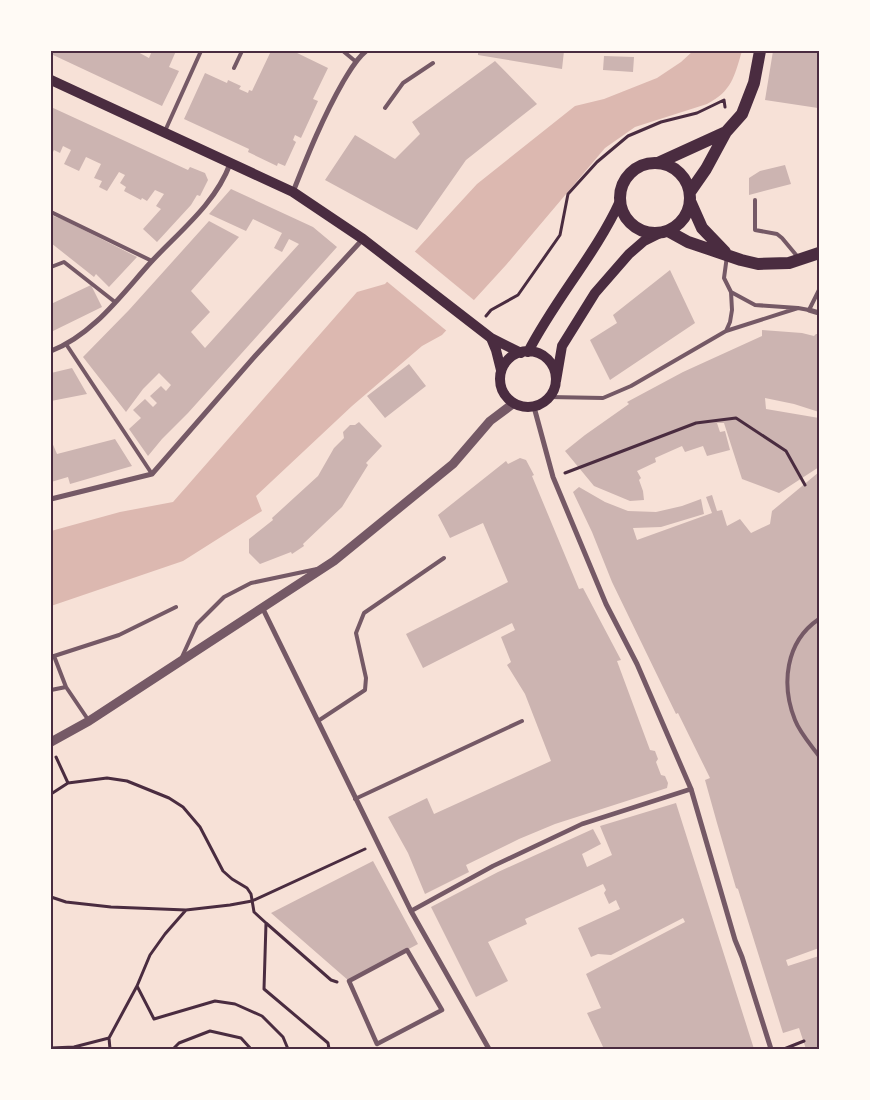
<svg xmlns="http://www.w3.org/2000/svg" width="870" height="1100" viewBox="0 0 870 1100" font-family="'Sofia Sans Condensed',sans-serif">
<rect width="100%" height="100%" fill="#f7e1d7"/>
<!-- water -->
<path fill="#dcb8b0" d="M693,51h49c-8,26 -10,40 -35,53l-72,23 -30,21 -99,117 -64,70 -20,11 -70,60 -96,90 6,15 -79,50 -132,45v-75l69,-19 53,-10 184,-210 28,-8 92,-100 98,-78 29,-7 53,-21 24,-16z"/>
<!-- pier -->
<path fill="#f7e1d7" d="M413,250l62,51 -27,31 -63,-52z"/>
<!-- building -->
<path fill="#ccb4b1" d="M51,51h85l13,7 3,-7h24l-7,16 10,4 -17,35 -111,-52z
M271,51h22l35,17 -15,31 5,2 -17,37 -6,-3 -2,5 3,2 -11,24 -7,-3 -1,3 -29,-14 1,-3 -65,-30 21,-46 22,10 1,-3 13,6 -2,3 9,4 1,-3 3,1z
M478,51h86l-2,18 -84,-14z
M773,51h46l-1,57 -53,-8z
M604,56l30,1 -1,15 -30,-2z
M495,61l42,43 -71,56 -49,70 -92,-50 30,-45 40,24 25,-25 -8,-12z
M51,107l137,63 2,-3 15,6 3,7 -8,16 -3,-1 -6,10 -34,37 -14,-13 18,-20 -5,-3 8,-12 -9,-4 -8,11 -5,-3 -1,2 -17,-9 2,-4 -6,-4 5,-8 -6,-3 -12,19 -8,-4 3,-6 -8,-3 7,-14 -15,-7 -7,14 -15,-7 7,-14 -8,-4 -3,7 -6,-3 -3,6z
M785,165l6,19 -42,11v-17l11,-7z
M231,189l82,38 24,20 -149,166 -26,26 -14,17 -19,-27 12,-11 -8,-8 12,-11 8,8 4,-4 -7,-7 11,-10 5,5 5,-6 -12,-12 -16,16 -17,23 -43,-55 46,-47 80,-89 30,16 -48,54 19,21 -19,20 14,16 94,-104 -10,-5 -7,13 -8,-4 8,-15 -29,-14 -7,12 -37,-17z
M51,215l15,6 71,36 -28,30 -13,-13 -2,3 -43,-34z
M670,270l25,53 -85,57 -20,-40 27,-17 -4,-8z
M91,285l11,22 -51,25v-28z
M762,330l40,3 12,3 2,-2h3v78l-25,-8 -29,-6 1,11 53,9v49l-40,26 -37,-14 -18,-56h-7l3,9 5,-1 5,19 -23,6 -4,-10 -18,6 -3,-6 -27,12 1,4 -19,9 4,7 -2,2 4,11 1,9 -14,1 -36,-15 -29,-35 20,-16 44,-31 -2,-2 56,-30 79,-36z
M409,364l17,22 -41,32 -18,-22z
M72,368l15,26 -36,7v-28z
M359,422l23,24 -16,17 2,2 -26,42 -39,37 1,2 -12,8 -1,-2 -31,12 -11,-11v-14l24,-19 -1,-2 46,-42 16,-28 10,-10 -1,-6 7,-7h5z
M115,439l17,27 -62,18 -2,-7 -17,5v-42l6,14z
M520,458l6,2 8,15 -2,1 47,113 4,-1 38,72 -4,1 33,89 5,1 3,8 -2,3 5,13 4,1 3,7 -1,5 -112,36 -36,15 -53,26 3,7 -44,22 -17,-41 -20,-36 39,-19 7,16 117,-53 -26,-67 -18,-29 4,-3 -10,-25 14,-7 -3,-7 -89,45 -17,-34 102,-52 -25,-59 -33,15 -12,-23 68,-54 2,3z
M819,472v476l-33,12 2,6 31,-10v93h-13l-7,-21 -16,5 -45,-144 -2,-1 -19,-65 -12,-43 5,-2 -32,-65 -2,1 -64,-132 -20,-50 -19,-40 6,-5 26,15 23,9 28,1 26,-6 19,-7 3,15 -43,13 -28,1 4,12 75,-27 -6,-16 6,-2 5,16 5,-1 5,16 13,-7 11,14 19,-9 2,-13z
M676,803l78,246h-150l-17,-36 14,-5 -15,-34 99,-52 -2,-4 -72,37 -13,-1 -7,3 -13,-29 42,-19 -4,-9 -7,4 -5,-11 2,-3 -3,-6 -78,35 2,5 -39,18 20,39 -32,16 -45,-90 67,-35 95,-43 8,15 -19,10 5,13 25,-12 -12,-29z
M373,861l45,83 -69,37 -78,-68z"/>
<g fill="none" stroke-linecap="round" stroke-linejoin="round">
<!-- path -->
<path stroke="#4a2c40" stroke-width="3" d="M486,316l5,-6 27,-15 42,-60 8,-41 29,-32 31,-26 33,-14 36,-9 27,-13 1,7
M565,473l131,-50 40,-5 50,33 19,34
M56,757l12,26 39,-5 20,3 42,17 14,9 17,20 23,44 9,8 15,9 4,6 3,18 12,11 -2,66 64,54 1,6
M51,794l17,-11
M51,897l15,5 45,5 75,3 44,-5 22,-4 113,-52
M266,923l65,57 6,2
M137,986l17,33 61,-18 20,3 27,12 21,21 5,12
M109,1038l1,11
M51,1048l23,-1 35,-9 28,-52 13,-31 15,-21 21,-24
M173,1049l6,-6 31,-12 31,7 10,11
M784,1049l20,-8"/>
<!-- service -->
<path stroke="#755966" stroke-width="4" d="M343,51l12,10
M234,68l8,-17
M385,108l18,-25 30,-20
M165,131l36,-80
M755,200v30l22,4 5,4 15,18
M51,212l101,49
M51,267l13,-5 51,40
M731,292l24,13 43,3 11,2 10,-20
M726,331l4,-9 2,-12 -1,-18 -7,-14 3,-22
M66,344l86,130
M549,397l54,1 28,-12 95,-55 72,-23
M819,619c-34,23 -38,66 -24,101 5,13 16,25 24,36
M54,656l12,31
M51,657l68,-22 57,-28
M182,657l15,-33 27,-27 27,-14 66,-14
M51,690l15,-3 23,34
M318,721l47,-31 1,-12 -10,-45 8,-20 80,-55
M355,799l167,-78"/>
<!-- pedestrian -->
<path stroke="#755966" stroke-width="4.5" d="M411,911l82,-45 89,-42 109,-35
M407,950l35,60 -65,34 -28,-63z"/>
<!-- minor -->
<path stroke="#755966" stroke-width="5" d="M293,192c15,-38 30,-75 50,-110 7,-11 12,-22 23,-31
M809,310l10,3
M51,351c42,-16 71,-57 100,-89 29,-31 64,-58 79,-98
M534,407l19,70 53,127 31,60 54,125 44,151 7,17 29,92
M51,499l101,-25 104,-119 107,-116
M262,607l149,304 78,138"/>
<!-- tertiary -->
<path stroke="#755966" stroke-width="9" d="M51,742l38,-21 245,-160 119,-97 37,-43 24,-18"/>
<!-- secondary -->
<path stroke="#4a2c40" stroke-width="10" d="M51,80l242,112 70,47 128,99 30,15
M491,338l5,12 5,20
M500 379a28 28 0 1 1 56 0a28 28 0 1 1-56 0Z
M528,352c27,-53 68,-98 92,-151
M556,381l6,-35 33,-53 34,-39 15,-13 16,-8"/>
<!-- primary -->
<path stroke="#4a2c40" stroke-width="12" d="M620 198a35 35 0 1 1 70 0a35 35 0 1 1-70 0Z
M658,163l68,-31
M690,192l16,-23 20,-37 16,-18 12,-31 6,-32
M690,201l12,27 23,24
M668,231l20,11 53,18 17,4 31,-1 30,-10"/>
</g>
<!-- border -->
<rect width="870" height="1100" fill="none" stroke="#fffaf5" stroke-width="105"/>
<rect x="52" y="52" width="766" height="996" fill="none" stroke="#4a2c40" stroke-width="2"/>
</svg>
